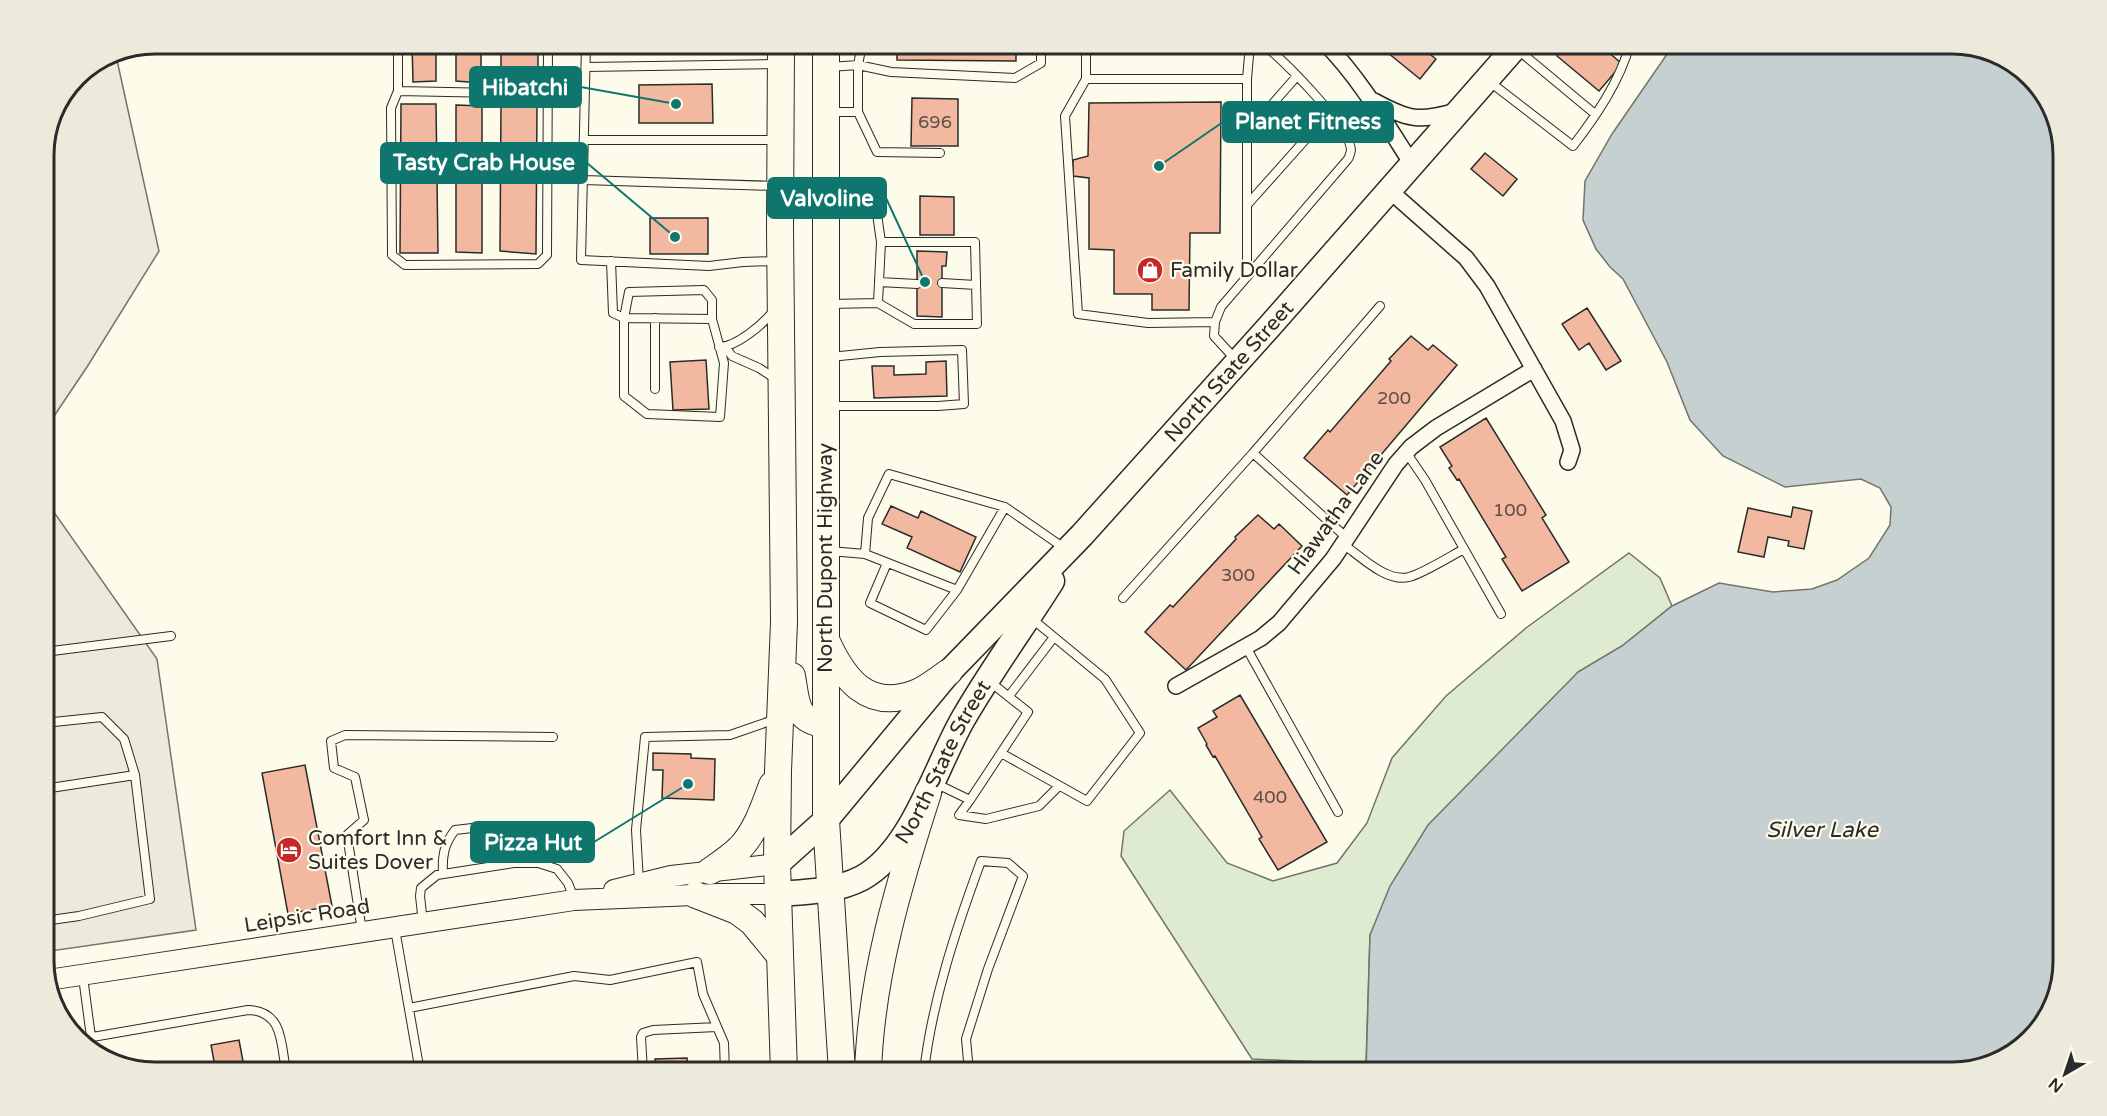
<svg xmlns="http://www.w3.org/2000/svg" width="2107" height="1116" viewBox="0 0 2107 1116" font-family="'Varela Round',sans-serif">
<rect width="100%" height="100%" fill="#fdfbea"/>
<!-- green -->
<path fill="#deebd1" stroke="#74746e" stroke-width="1.5" d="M1629,553l31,25 12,28 -50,40 -44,26 -208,263 -4,129 -114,-5 -131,-203 3,-25 46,-41 57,73 46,18 64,-18 30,-40 25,-65 54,-62 80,-68z"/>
<!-- parking -->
<path fill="#eceadb" stroke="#74746e" stroke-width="1.5" d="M115,51l44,200 -72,116 -43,64v-283l32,-72z
M44,498l113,161 39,271 -152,22z"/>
<!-- water -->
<path fill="#c7d0d0" stroke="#74746e" stroke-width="1.5" d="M1674,44h278l50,11 43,38 18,55v813l-11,50 -38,43 -61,18h-587l4,-137 20,-49 38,-61 150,-153 44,-26 50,-40 47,-23 54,9 39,-3 25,-9 32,-22 21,-33 1,-18 -11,-19 -19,-9 -76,8 -62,-31 -33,-36 -23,-58 -44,-83 -13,-12 -14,-18 -13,-29 2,-39 27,-47z"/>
<!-- building -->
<path fill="#f2b8a0" stroke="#2b2b2b" stroke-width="1.5" d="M412,44h24v37l-23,1z
M456,44h25v39l-25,-2z
M501,44h37v39l-37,-1z
M897,44h119v17l-119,-1z
M1396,44h21l19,15 -16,20 -32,-26z
M1567,44h32l23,20 -23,27 -42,-35z
M712,84l1,39h-74v-38z
M912,98l46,1v47h-47z
M1221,102l-1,131h-30l-1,77h-37v-16h-38v-44l-25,-1v-71l-16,-2v-16l15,-4 1,-53z
M401,104h35l2,149h-38z
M501,104l36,2 -1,148 -36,-3z
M456,105l26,1v147l-26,-1z
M1485,153l32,26 -14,17 -32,-27z
M920,196l34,1v38h-34z
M650,218h58v36h-58z
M917,251l30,1 -1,14h-4v51l-25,-1z
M1587,308l34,53 -15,9 -17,-27 -10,7 -17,-26z
M1411,336l17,14 5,-5 24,20 -110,130 -43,-37 24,-28 2,2 61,-71 -2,-2z
M706,360l3,49 -36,1 -3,-48z
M946,361l1,35 -73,2 -2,-32h22v9l32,-1v-12z
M1486,418l60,97 -4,3 27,44 -47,29 -20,-32 4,-2 -47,-78 -2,1 -8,-12 3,-2 -12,-19z
M891,506l27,12 3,-7 55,26 -16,35 -53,-24 5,-11 -30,-13z
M1793,507l19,4 -8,38 -16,-3 1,-5 -21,-4 -4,20 -26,-5 10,-44 43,9z
M1258,515l16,14 5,-5 23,22 -116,124 -41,-38 25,-27 3,2 63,-68 -1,-2z
M1240,695l87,147 -49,28 -19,-31 3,-2 -47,-81 -2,1 -7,-12 1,-1 -9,-16 19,-11 -4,-6z
M653,753l38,1v4l24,1 -1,41 -52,-2 1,-28h-10z
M305,765l27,141 -44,8 -26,-141z
M239,1040l6,32h-29l-5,-27z
M687,1058l1,14h-32l-1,-13z"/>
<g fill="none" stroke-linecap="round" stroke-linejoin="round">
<defs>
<path id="service" d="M398,44v47l-7,17 1,147 13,10 133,-1 9,-9 1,-211
M586,44l-5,216 128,6 34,-4 32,-1
M1086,44v35l-21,37 13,198 70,9 67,-1
M830,45l31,-1
M1518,50l77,64
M586,67l190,-3
M830,67l28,-2 33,7 124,6 26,-15v-19
M1086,79h161l3,-35
M1490,82l83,64c23,-30 47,-65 57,-102
M398,91l150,3
M829,112h29v-47l4,-21
M858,112l19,40 63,1
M1247,133l50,-57
M584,140h192
M583,180l193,6
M829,191l47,16 5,35 -3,61
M1247,205l82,-92
M611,261l2,52 11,5 5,-26 75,-2 8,10v19
M1247,277v-198
M879,282l38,2
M942,283l34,2
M830,304l48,-1 36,21h63l-2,-82h-94
M624,318l88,1 12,44 -4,54 -73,-3 -23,-18z
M719,347c17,0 45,-23 55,-37
M725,347l7,9 27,12 17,11
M1237,361l-23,-25 1,-14 6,-15 127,-148c1,-1 3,-8 3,-9 -1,-24 -68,-90 -88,-106
M655,389v-71
M829,406h109l26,-2 -2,-54 -82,2 -50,5
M1406,452l19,28 76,134
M1253,453l127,-147
M1343,544c17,12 44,39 66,33 13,-3 42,-21 55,-28
M830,551l35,3 92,36 48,-83
M865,554l3,-36 21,-44 116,33 59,41
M887,563l-17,40 56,27 31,-40
M1123,598l130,-145 94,85
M1246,647l92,165
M44,652l127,-16
M989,681l39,31 -27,41 86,48 53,-68 -35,-54 -74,-61
M1009,696l45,-59
M44,723l58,-6 22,22 11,36 15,124 -71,17 -35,5
M937,784l33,16 31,-47
M44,789l91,-14
M970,800l-11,15 27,4 53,-13 20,-20
M443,874c-1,-18 1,-30 12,-44l26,-3 46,10 9,8 2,18
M639,882l-3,-52 9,-93 85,-2 46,-16
M423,923l-3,-27 1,-8 16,-13 77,-12h24l19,6 11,14 6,16
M395,929l25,143
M362,931l-15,-96 17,-15 -9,-43 -21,-9 -3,-27 14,-6 208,2
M83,977l8,60
M409,1008l165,-32 36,4 87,-18 6,32 21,49 1,29
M81,1039l167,-29c36,1 33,35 38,62
M643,1072l-2,-35 2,-4 10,-3 64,-3
M924,1072c8,-71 32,-143 57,-211l27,2 15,13 -35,93 -22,70 3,33"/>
<path id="minor" d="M1326,44c34,35 59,78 86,120
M1374,101c35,19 44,21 83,10
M1389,190l77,68 21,28 76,135 9,29 -4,12
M1176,686l85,-48 18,-15 54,-64 63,-95 15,-17 25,-19 98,-59"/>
<path id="tertiary" d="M614,890l57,-14 106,-12
M48,980l526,-80 144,-6h59"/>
<g id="primary">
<path id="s1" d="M777,864l49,-44 123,-148 133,-137 187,-208 249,-283"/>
<path id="s2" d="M777,894c29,-2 58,-2 85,-16 50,-27 74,-112 101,-159 27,-47 60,-92 89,-138"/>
</g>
<path id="trunk" d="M781,44l-1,186 4,392 -6,149 -1,93 7,208
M826,44v776l16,252
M827,642c17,37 40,68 86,52 13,-4 25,-15 36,-22
M792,676c5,27 2,44 34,49
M710,871c10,-7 21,-14 30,-23 16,-17 24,-41 32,-63
M696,895l41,16 15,11 28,34
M868,1072c3,-95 31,-189 60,-279"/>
</defs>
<!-- service casing -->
<use href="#service" stroke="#2b2b2b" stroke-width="10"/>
<!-- minor casing -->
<use href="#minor" stroke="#2b2b2b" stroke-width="18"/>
<!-- tertiary casing -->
<use href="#tertiary" stroke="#2b2b2b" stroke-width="22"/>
<!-- primary casing -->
<use href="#primary" stroke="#2b2b2b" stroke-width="27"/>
<!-- trunk casing -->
<use href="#trunk" stroke="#2b2b2b" stroke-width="28"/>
<!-- service -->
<use href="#service" stroke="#fdfbea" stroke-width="8"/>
<!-- minor -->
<use href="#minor" stroke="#fdfbea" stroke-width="15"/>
<!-- tertiary -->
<use href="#tertiary" stroke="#fdfbea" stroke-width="20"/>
<!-- primary -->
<use href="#primary" stroke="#fdfbea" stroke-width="24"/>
<!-- trunk -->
<use href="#trunk" stroke="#fdfbea" stroke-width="26"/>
</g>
<!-- icons -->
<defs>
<symbol id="shop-disc" viewBox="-11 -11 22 22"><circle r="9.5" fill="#c62828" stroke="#fdfbea"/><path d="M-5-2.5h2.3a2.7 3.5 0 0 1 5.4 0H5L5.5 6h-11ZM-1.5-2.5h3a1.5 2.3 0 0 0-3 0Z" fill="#fff"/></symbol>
<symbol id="hotel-disc" viewBox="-11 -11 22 22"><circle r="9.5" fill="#c62828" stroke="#fdfbea"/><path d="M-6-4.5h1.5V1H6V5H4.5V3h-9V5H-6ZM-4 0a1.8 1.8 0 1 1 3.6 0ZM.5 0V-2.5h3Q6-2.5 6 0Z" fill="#fff"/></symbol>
</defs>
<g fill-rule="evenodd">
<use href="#shop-disc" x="1135" y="255" width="30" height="30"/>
<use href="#hotel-disc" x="274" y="835" width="30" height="30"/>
</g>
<g text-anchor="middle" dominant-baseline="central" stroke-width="4.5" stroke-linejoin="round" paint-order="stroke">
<!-- number labels -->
<g font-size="18" fill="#5d4e48">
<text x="935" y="122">696</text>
<text x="1394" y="398">200</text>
<text x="1510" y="510">100</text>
<text x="1238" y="575">300</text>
<text x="1270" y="797">400</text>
</g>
<!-- poi labels -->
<g font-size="21" fill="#2b2b2b" stroke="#fdfbea" text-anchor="start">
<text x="1170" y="270">Family Dollar</text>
<text x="308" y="838">Comfort Inn &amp;<tspan x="308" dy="24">Suites Dover</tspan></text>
</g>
<!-- street labels -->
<g font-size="21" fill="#2b2b2b" stroke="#fdfbea">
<text stroke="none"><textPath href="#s1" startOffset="669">North State Street</textPath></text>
<text transform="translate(1336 513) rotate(-54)">Hiawatha Lane</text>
<text transform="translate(825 558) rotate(-90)">North Dupont Highway</text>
<text stroke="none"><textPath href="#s2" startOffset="231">North State Street</textPath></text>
<text transform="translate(307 916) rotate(-9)">Leipsic Road</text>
</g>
<!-- water labels -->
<g font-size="22" font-style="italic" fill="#2b2b2b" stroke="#fdfbea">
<text x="1822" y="830">Silver Lake</text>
</g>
</g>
<!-- crop -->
<path d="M0 0H2107V1116H0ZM155 54H1952A101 101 0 0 1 2053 155V961A101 101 0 0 1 1952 1062H155A101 101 0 0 1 54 961V155A101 101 0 0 1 155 54Z" fill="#eceadb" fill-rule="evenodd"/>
<path fill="none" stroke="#2b2b2b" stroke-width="3" d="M155 54H1952A101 101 0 0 1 2053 155V961A101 101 0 0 1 1952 1062H155A101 101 0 0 1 54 961V155A101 101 0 0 1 155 54Z"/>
<!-- callouts -->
<path fill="none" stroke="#0f766e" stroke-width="2" d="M676 104L581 87M1159 166L1223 122M675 237L587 163M925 282L886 198M688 784L594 842"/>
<g fill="#0f766e" stroke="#fdfbea" stroke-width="2">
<circle cx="676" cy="104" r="6"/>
<circle cx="1159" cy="166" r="6"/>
<circle cx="675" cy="237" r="6"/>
<circle cx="925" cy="282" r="6"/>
<circle cx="688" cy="784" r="6"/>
</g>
<g fill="#0f766e" stroke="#0f766e" stroke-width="2">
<rect x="470" y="67" width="111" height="40" rx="6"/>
<rect x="1223" y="102" width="170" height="40" rx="6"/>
<rect x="381" y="143" width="206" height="40" rx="6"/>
<rect x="768" y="178" width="118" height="40" rx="6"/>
<rect x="471" y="822" width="123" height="40" rx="6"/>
</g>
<g font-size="22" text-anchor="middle" font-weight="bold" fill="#fff">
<text x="525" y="95">Hibatchi</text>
<text x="1308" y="129">Planet Fitness</text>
<text x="484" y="170">Tasty Crab House</text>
<text x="827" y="206">Valvoline</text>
<text x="533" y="850">Pizza Hut</text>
</g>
<!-- north arrow -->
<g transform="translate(2065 1074) rotate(219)" stroke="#fdfbea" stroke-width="4.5" paint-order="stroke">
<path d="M0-4.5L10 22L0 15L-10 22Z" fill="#2b2b2b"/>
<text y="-9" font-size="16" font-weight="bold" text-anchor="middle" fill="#2b2b2b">N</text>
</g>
</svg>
